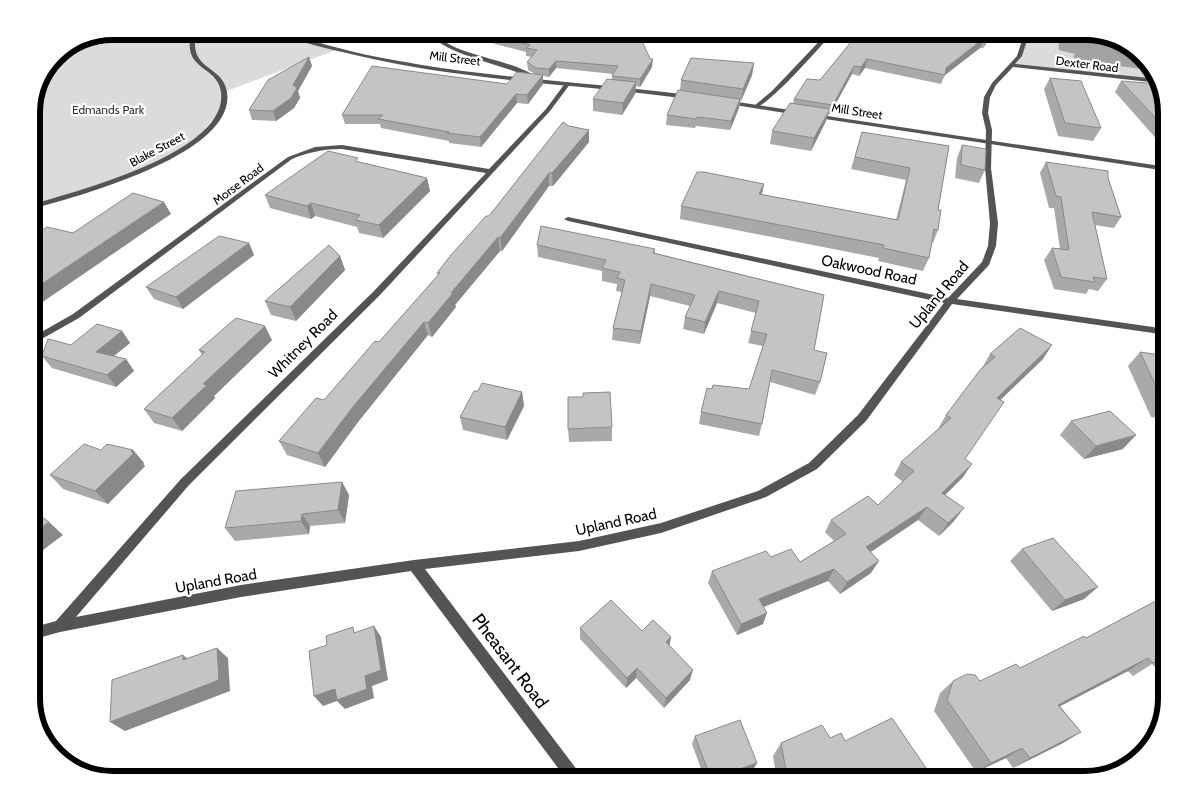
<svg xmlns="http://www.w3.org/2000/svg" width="1198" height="811" viewBox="0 0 1198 811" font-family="Cabin,sans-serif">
<rect width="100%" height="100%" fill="#fff"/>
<!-- green -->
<path fill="#dbdbdb" d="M113,31h165l58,19 -112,42 -1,16 -28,33 -55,31 -109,35v-99l24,-53z
M1028,31h57l46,14 25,27 2,9 -145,-16z"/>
<!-- water -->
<path fill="#a2a2a2" d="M1057,31h28l46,14 23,26 -76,-11 -5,-3 2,-3 -16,-4z"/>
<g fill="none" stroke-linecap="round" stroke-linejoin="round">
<!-- minor -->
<path fill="#545454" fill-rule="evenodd" d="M192,31h5c-11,40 26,33 30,61 10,62 -150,105 -196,117v-4c45,-14 198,-52 190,-113 -3,-27 -41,-21 -29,-61z
M427,31h5c22,27 80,26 107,48l-5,1c-30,-17 -86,-22 -107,-49z
M829,31h5c-11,13 -68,78 -80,77v-2l18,-15z
M1025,31h5l-8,25 -7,8 143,15 1,4 -146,-16 -17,18 -6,12 -2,16 4,17 -1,38 7,55 -2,23 -7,19 -32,34 210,30v6l-215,-31 -86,117 -49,48 -51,28 -105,36 -82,18 -154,18 156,206 2,5h-16l-156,-209 -170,26 -181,35 -29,8v-12l25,-7 125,-142 193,-188 112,-118 -144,-24c-18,0 -33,3 -50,10l-213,159 -48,27v-7l42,-24 215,-157 27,-10 27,-2 147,24 57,-60 20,-27 5,1 -21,28 -170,184 -191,190 -113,132 165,-32 173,-25 165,-19 82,-18 97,-32 51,-28 49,-48 86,-112 -376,-82 -4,-2 4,-2 380,81 34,-36 6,-16 2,-23 -5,-55 1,-38 -4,-17 2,-16 8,-14 25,-27z"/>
<!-- tertiary -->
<path fill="#545454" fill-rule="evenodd" d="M276,31c18,0 37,11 55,15 28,8 57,13 85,18 90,15 182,19 273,31l3,2 -3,2c-111,-15 -225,-18 -334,-44 -24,-6 -57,-12 -79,-24z
M725,100l72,11 3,2 -3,2 -74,-12 -1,-1z
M814,114l353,53v4l-355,-54 -1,-1z"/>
</g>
<!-- wall -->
<path fill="#a9a9a9" d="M362,31h44l2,8 -22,4 -22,-4z
M473,31h165l14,36 -12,20 -4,-1 -1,8 -13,21 -29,-4v-12l19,-19v-4l1,-2 -57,-6 -7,9 -6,-1v8l-15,20 -11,-1 -36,44 -32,-4v-2l-68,-13 -1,-4h-35l-3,-9 165,-31 28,-10 -7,-4 -1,-8 5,-5 -6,-1v-4l-31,-8 -22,-11z
M741,31h64l-12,11 -53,-6z
M860,31h133l-4,8 -6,9h-3l-35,27 -4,9 -76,-16 -6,8 -7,-2 -22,40h-2l-2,7 -15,30 -41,-7 2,-13 21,-27 1,-5 26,-19z
M309,57l3,9 -14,25 2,7 -6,10 -18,13 -24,-1 -3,-10z
M754,63l-2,12 -11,26h-1l-1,7 -9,22 -34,-4 -1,2 -29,-3 1,-10 13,-25 1,-10z
M1050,78l51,50 -8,13 -35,-5 -14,-47z
M1121,81l46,32v38l-52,-59z
M862,132l87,14 -11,64v20l-5,13h-1l-3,15 -6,13 -45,-10 1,-3 -199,-39 1,-13 83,-22 -2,11 134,25 10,-40 -55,-11z
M589,142l-36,44h-4l-47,65h-2l-45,54 1,2 -24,30 -4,-2 -70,87 -33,45 -38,-12 -8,-14 45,-41 55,-58 59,-67 -1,-2 52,-57z
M962,145l23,25 -6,13 -24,-5 2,-20z
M359,162l68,16 3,13 -47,47 -24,-5 -2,-6 -42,-11 -4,3 -41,-11 -5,-13z
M1046,162l62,16 13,39 -7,11 -19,-3 12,54 -9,12 -9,-2 -3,5 -32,-5 -10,-29 8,-12 8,1 -6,-41h-5l-9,-35z
M249,243l5,12 -71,54 -29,-10 -8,-12z
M537,245l118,4v4l169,42 -10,55 6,32 -5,13 -45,-13 -8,42 -3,12 -60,-12 2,-12 11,-23h37l14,-43 -15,-3 8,-30 -39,-10 -13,31 -21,-5 2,-12 5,-11 -40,-10 -10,48 -28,-4 1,-12 9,-36 -6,-1 1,-7 -15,-3v-10l-64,-14z
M340,256l5,14 -49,51 -25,-6 -6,-14z
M122,331l8,12 -16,13 12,3 8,12 -18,16 -64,-19 -10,-12 29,-11z
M272,340l-58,56 1,2 -33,33 -28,-8 -10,-14 58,-54 -3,-5z
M1140,352l27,4v63l-16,-2 -23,-51z
M990,354l53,5 -43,41 -35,59 -2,18 -18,18 9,26 -15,15 -21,-16 -48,32 1,21 -31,21 -12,-13 -64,26 -1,17 -26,11 -29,-52 4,-12 59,-14 29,5 34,-21 -9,-9 6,-12 47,-15 25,-23 -9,-7 7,-13 37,-33 8,-14 36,-47z
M522,392l2,14 -17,34 -44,-10 -3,-13z
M1071,421l52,28 -39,10 -24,-24z
M612,427v14l-43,1 -1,-13z
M101,450h32l11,13 -1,1 2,2 -37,38 -45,-15 -13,-14z
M342,482l7,13 -4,28 -35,3 -1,8 -74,7 -10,-13z
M1022,549l62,50 -32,12 -42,-50z
M1167,595v83l-15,-14 -19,12 -5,-5 -68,35 21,26 -18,11 -50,25 -7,-10 -30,14 -42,-61 6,-18 13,-12h27l40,-13 66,-30z
M580,628l62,3 29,6 -2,9 21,34 -26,28 -28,-30 -10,10 -46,-49z
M695,736l62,27 -5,8 -25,9h-22l-13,-36z
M830,738l15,3 81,27 -9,7 3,5h-143l-4,-24 8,-13z"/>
<!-- shaded-wall -->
<path fill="#898989" d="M400,31h6l2,8 -22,4 -2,-9z
M798,31h7l-12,11 1,-7z
M993,31l-4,8 -6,9 4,-8z
M983,39l-3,9 -35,27 1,-7z
M309,57l3,9 -14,25 2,7 -6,10 -18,13 -3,-10 20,-26z
M653,59l-1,8 -12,20v-8z
M867,59l-2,9 -6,8 2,-9z
M556,61v7l-7,9v-8z
M754,63l-2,12 -11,26 2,-12z
M854,66l-2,8 -22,40 3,-9z
M543,75v9l-15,20 -1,-9z
M636,82l-1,12 -13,21 1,-12z
M516,94l1,9 -36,44 -1,-10z
M740,99l-1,9 -9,22 1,-9z
M830,109l-4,12 -15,30 3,-13z
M589,130v12l-36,44 -1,-13z
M549,173v13l-47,65 -2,-13z
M427,178l3,13 -47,47 -4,-13z
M764,184l-3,12 -2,-2z
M164,202l7,12 -140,96v-19z
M311,203l4,13 -4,3 -4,-13z
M498,237l2,14 -45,54 1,2 -24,30 -4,-14 23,-30z
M249,243l5,12 -71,54 -7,-12z
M340,256l5,14 -49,51 -6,-14z
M651,284l-1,12 -10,48 1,-13z
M719,291l-2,12 -13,31 1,-12z
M424,322l4,13 -70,87 -33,45 -7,-14 34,-45z
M265,326l7,14 -58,56 1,2 -33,33 -10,-13 31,-34z
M122,331l8,12 -25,20 -9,-11z
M1052,345l-9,14 -55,53 9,-14z
M126,359l8,12 -18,16 -9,-12z
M522,392l2,14 -17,34 -2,-13z
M31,397l11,12 -11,9z
M1136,435l-13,14 -39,10 12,-13z
M133,450l11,13 -1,1 2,2 -37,38 -13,-13z
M972,464l-9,13 -29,29 8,-13z
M342,482l7,13 -4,28 -7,-13z
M927,507l-9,13 -59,40 7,-13z
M964,508l-10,13 -15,15 9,-13z
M302,514l8,12 -1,8 -8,-13z
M49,522l14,13 -32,24v-24z
M879,561l-8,12 -31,21 7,-12z
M834,569l-6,12 -73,29 4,-11z
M1098,587l-14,12 -32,12 13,-11z
M767,613l-4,11 -26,11 4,-11z
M374,626l7,11 7,43 -16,6 2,12 -29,11 -8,-8 -14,5 -9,-10 51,-20z
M671,637l-2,11 -3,-6z
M217,648l11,10 2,33 -105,40 -15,-9z
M183,655l12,10 -12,-5z
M1148,658l-20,13 -87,45 17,-11z
M637,668l-1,10 -10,10 1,-10z
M693,670l-3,10 -26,28 2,-10z
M1081,732l-18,11 -50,25 17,-10z
M1022,748l-16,10 -30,14 15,-9z
M757,763l-5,8 -25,9h-16z"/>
<!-- building -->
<path fill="#c4c4c4" stroke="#898989" d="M369,31h31l-16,3z
M484,31h154l12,28h3l-13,20 -28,-3 6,-10 -62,-5 -7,8 -13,-1 -9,-6 10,-12 -11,-2 4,-3 -36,-9z
M761,31h37l-4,4z
M860,31h133l-6,9 -4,-1 -37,29 -1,7 -78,-16 -6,8 -7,-1 -21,39 -39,-6 13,-20 13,1z
M309,57l-16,28 4,3 -6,10 -18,13 -24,-1 19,-30z
M691,58l63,5 -11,26 -62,-9z
M372,66l135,18 10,-12 26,3 -16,20 -11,-1 -36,43 -33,-4 2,-1 -71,-13 5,-4h-41z
M1050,78l31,3 20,47 -36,-5z
M607,79l29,3 -13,21 -30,-4z
M1121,81l38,3 8,29v17z
M678,90l62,9 -9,22 -34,-4 -1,2 -29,-4z
M790,103l40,6 -16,29 -42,-7z
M563,122l6,4 20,4 -37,43h-3l-49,65 -2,-1 -47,56h2l-25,30 -4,-1 -72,86 -34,45 -39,-12 37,-43 8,2 51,-59 4,1 61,-69h-3l14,-18 35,-39h3z
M862,132l87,14 -11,64h3l-3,20 -4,-1 -5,29 -46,-10 1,-3 -203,-39 16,-34h7l60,12 -5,10 139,26 12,-52 -55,-11z
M962,145l24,4 -1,21 -24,-5z
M328,151l30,7 -3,3 72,17 -48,47 -24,-5 5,-5 -49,-12 -4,3 -42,-11z
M1046,162l62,9v7l13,39 -29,-5 15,67 -14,-2 2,5 -34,-5 -9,-29 17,2 -8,-53 -5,-1z
M133,193l31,9 -133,89v-54l16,-10 26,6z
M541,226l114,23 -2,4 171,42 -10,55 13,3 -7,29 -48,-12 -10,54 -61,-12 6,-24 5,1 1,-4 36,4 18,-55 -16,-3 8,-30 -40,-10 -14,31 -20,-5 10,-22 -44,-11 -10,47 -28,-3 12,-48 -8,-2 3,-6 -18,-4 4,-8 -69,-15z
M219,236l30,7 -73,54 -30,-10z
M329,245l11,11 -50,51 -25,-6z
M236,318l29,8 -62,58 4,1 -35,33 -28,-9 61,-57 -6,-2z
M97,324l25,7 -26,21 30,7 -19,16 -65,-19 6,-17 23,6z
M1020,328l32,17 -55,53 7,4 -39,57 7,5 -30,29 22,15 -16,15 -21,-16 -61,40 13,14 -32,21 -13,-13 -75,30 8,14 -26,11 -29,-53 54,-20 5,6 20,-8 9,13 46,-28 -15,-14 37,-24 10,9 36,-34 -13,-9 50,-44 -5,-3 34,-45 15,-13 -5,-3z
M1140,352l27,4v48l-3,-1z
M482,383l40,9 -17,35 -45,-10 14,-26h4z
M610,392l2,35 -44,2v-32h15v-4z
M1110,411l26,24 -40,11 -25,-25z
M84,444l17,6 6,-6 26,6 -2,2 3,1 -39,38 -45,-16z
M342,482l-4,28 -36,4 -1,7 -76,7 11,-37z
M31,509l18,13 -18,13z
M1053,538l45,49 -33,13 -43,-51z
M1167,595v60l-14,8 -5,-5 -90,47 23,27 -51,26 -8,-10 -31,15 -44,-63 6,-19 14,-7 8,1 5,6 36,-17 4,4 64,-32 2,2z
M611,600l31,31 11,-11 18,17 -5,5 27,28 -27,28 -29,-30 -10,10 -47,-50z
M374,626l7,44 -16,6 2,13 -30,11 -2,-11 -21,7 -5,-45 18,-6 -1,-9 27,-9 1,6z
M217,648l2,32 -109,42 2,-42 71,-25v5z
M892,718l34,50 -10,5 4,7h-130l-3,-4 -6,-33 41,-18 8,13 11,-5 4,8z
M740,720l17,43 -46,16 -16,-43z"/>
<g text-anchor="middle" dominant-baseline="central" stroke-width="4.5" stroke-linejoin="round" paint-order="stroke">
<!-- far-street labels -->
<g font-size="12" fill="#000" stroke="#fff">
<text transform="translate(455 58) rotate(7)">Mill Street</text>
<text transform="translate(1087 64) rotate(7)">Dexter Road</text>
<text transform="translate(857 111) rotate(9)">Mill Street</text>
<text transform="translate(157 149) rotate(-28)">Blake Street</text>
<text transform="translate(238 184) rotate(-37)">Morse Road</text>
</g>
<!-- far-park labels -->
<g font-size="12" fill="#323232" stroke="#fff">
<text x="108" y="109">Edmands Park</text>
</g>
<!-- street labels -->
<g font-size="15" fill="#000" stroke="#fff">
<text transform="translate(869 270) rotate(12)">Oakwood Road</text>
<text transform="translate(939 295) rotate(-50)">Upland Road</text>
<text transform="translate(303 344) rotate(-45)">Whitney Road</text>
<text transform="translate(616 522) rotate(-12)">Upland Road</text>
<text transform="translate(216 581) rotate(-10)">Upland Road</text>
</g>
<!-- near-street labels -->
<g font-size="18" fill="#000" stroke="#fff">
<text transform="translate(510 661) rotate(53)">Pheasant Road</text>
</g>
</g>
<!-- crop -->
<path d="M0 0H1198V811H0ZM113 40H1085A73 73 0 0 1 1158 113V698A73 73 0 0 1 1085 771H113A73 73 0 0 1 40 698V113A73 73 0 0 1 113 40Z" fill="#fff" fill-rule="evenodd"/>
<path fill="none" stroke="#000" stroke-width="6" d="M113 40H1085A73 73 0 0 1 1158 113V698A73 73 0 0 1 1085 771H113A73 73 0 0 1 40 698V113A73 73 0 0 1 113 40Z"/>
</svg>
